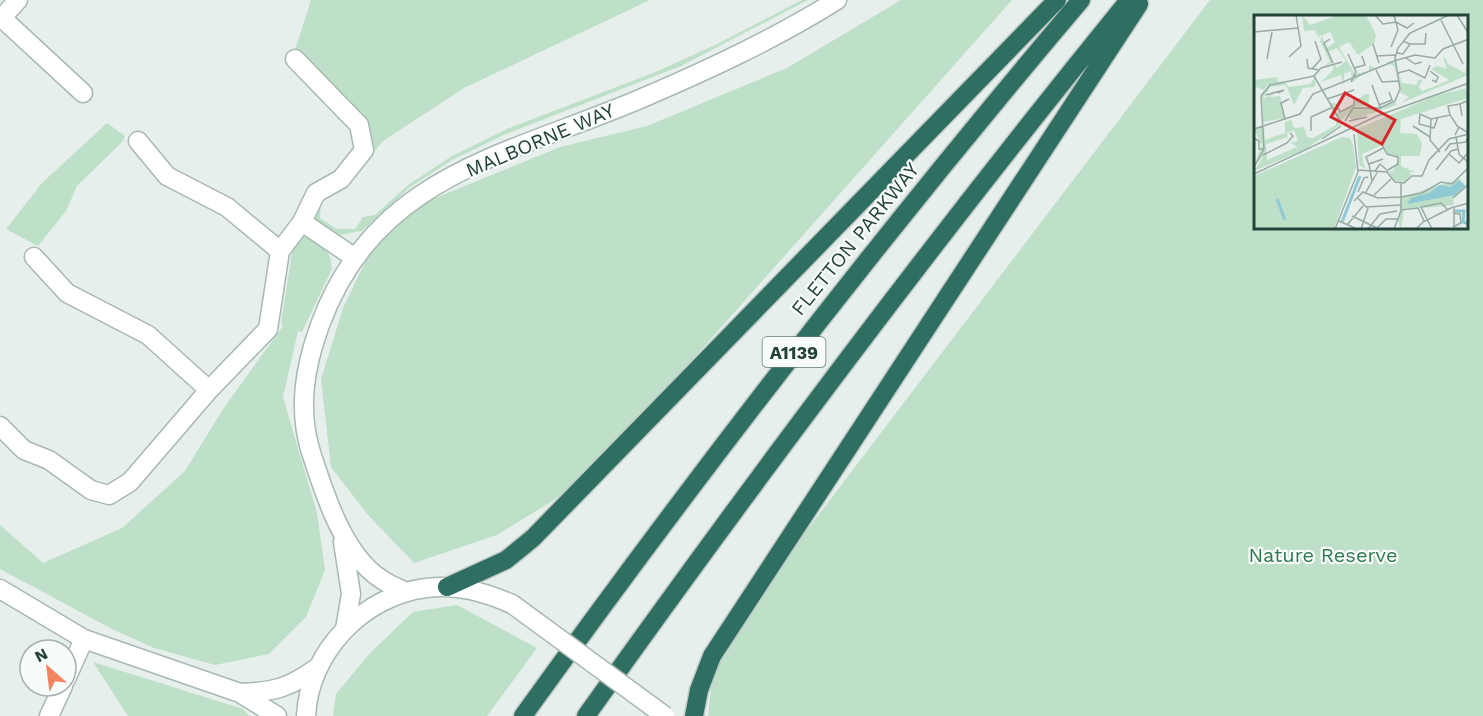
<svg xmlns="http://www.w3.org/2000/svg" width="1483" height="716" viewBox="0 0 1483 716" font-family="'Work Sans',sans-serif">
<rect width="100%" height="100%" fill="#e6efeb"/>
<!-- green -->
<path fill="#bfe0c8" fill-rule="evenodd" d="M311,0h339l-186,88 -81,53 -38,46 -24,15 -1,16 17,11h18l8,-12 12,-2 33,-30 44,-29 55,-27 146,-56 60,-27 89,-46h6l-127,66 -175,68 -52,25 -44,28 -48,44 -28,5 -20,-15c5,-24 10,-24 31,-36l19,-63 -69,-72z
M901,0h111l-399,449 -59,51 -57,35 -83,28 -46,-48 -37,-48 -10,-88 22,-71 28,-58 47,-45 142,-58 87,-21 140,-58z
M1210,0h273v716h-775l4,-38 32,-65zM1255,16h211v212h-211z
M107,123l18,13 -4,7 -44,43 -11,25 -28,35 -32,-17 36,-46z
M304,235c18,1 27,18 28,34l-30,63 -4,-1 -15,66 34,116 8,57 -19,47 -37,37 -54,11 -61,-17 -42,-19 -112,-60v-44l43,38 79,-35 63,-57 38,-62 60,-83 -2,-4 13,-81z
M457,605l80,43 -50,68h-154l3,-22 35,-42 42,-40z
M93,662l150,47 6,7h-121z"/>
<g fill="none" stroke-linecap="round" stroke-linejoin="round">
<defs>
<path id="minor" d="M2,18l81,75
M0,20l18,-20
M138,141l29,35 60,31 53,44
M302,222l53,36
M34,257l33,36 81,42 61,55
M0,426l24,24 25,10 42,30 18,5 21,-13 79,-92 59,-61 12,-78 22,-29 14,-29 25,-14 23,-29 -5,-25 -64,-66
M343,542l8,52 -6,35
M0,589l84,50 156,54 37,23
M406,592c-8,-4 -18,-8 -25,-13 -38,-24 -58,-89 -71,-130 -12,-42 -5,-83 10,-124 55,-151 189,-170 320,-226 68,-29 135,-60 197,-99
M66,679l18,-40
M240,693c35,-1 51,-6 78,-26
M49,716l14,-30
M306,716c3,-64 57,-120 120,-128 31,-4 58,4 86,16"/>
<path id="highway" d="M447,587l59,-27 27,-22 524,-538
M523,716c177,-246 362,-485 558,-716
M586,716c174,-244 354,-484 543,-716
M694,716l5,-26 13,-34 427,-652"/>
</defs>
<!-- minor casing -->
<use href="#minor" stroke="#a8b8b2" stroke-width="21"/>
<!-- highway casing -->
<use href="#highway" stroke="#c2cac8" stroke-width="21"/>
<!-- minor -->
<use href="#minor" stroke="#fff" stroke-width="18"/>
<!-- highway -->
<use href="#highway" stroke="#2f6f62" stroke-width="18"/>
<defs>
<path id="minor-bridge" d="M512,604l153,112"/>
</defs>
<!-- minor-bridge casing -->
<use href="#minor-bridge" stroke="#a8b8b2" stroke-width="21" stroke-linecap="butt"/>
<!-- minor-bridge -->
<use href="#minor-bridge" stroke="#fff" stroke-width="18"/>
</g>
<g text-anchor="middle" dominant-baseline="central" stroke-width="4.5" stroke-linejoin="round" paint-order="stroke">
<!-- shield labels -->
<rect fill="#f7fbf9" stroke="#637a73" stroke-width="1.5" x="762.5" y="337" width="63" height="30" rx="4.5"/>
<g font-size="18" font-weight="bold" fill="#24423a">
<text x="794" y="352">A1139</text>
</g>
<!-- street labels -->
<g font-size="20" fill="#24423a" stroke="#f7fbf9">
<text transform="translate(540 140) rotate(-23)">MALBORNE WAY</text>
<text transform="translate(855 239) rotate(-51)">FLETTON PARKWAY</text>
</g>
<!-- park labels -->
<g font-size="20" fill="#2d7a4b" stroke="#f7fbf9">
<text x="1323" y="555">Nature Reserve</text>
</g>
</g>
<!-- overview -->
<g transform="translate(1254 15)">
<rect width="214" height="214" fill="#e6efeb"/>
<path d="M48,0l8,10 29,-10h27l10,20 -2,9 -16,11 -9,-13 -10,5 16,27 14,-3v-6l6,3 11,-3 1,-3 6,-2 -4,3h6l3,17 -4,-14 -5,-2 -27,10 -10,9 -1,-12 -7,3v9l7,-2 -8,3 -2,-9 -20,7 12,-12 1,-6 3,4 9,-7 -9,-13 -9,4 5,11 -10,3 7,-4 -10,-21 2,-5 4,13 9,-7 -5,-10 -12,5 -3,-7 -11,1zM189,42l3,2 2,5 17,9 3,-8v10l-67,28 8,-6 -9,-5 -1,-19 3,10 15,2v-4l6,-2 -4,8 3,4 14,-5 13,-6 -18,-11 6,-3 10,3zM23,62l1,6 6,-2 5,6 21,-3 5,-7 1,6 -2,4 -11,1 -9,17 -8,-20 -16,2 -7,12 18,-10 -12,8 11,-1 5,22 -22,4 -1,-26 7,-12 -6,6 -9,-4v-6zM214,73v10l-67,21 -1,14 17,1 5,9 -2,13h-19v10l14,6h-6l2,3 -6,7 -12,-2 -4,-9h4l6,-14 -11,-3 -6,-9 -20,9 3,15 -6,-4 -2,-36 80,-34zM111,79h4v11l-17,2 27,-2 -24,2 20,2 20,-7 2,3 -45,15 -5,-5 6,-7 -11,12 -10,-10 -2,-7h5l1,10 6,-1zM82,102l4,8 -34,24 -52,22 10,-16 -10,11 8,-21 -8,-16 10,-3 1,14 20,-7v-11l6,-2 3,8 10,-1 3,10 6,1 23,-13zM40,115l4,11 -8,1 7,5 -30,13 -1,-16 22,-7 -1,-4zM88,122l8,1 3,7 3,22 -22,62h-80v-53zM205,164l7,6 -13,13 1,7 -50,5 -3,19 -3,-8 4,-24z" fill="#bfe0c8" fill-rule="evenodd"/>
<path d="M205,165l6,6 -10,9 -48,9 4,-6 18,-5 11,-8 11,2z" fill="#8ec9d4"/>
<path fill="none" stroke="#8ec9d4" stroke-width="3" d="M23,184l8,21M201,196h9l-1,11 6,2M88,207l18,-46"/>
<path fill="none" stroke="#98aaa4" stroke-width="1.5" d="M121,0l8,9 13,-2 11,6 7,-5M203,0l12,19M187,5l22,44M0,17l44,-4M76,24l-6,4 9,20M119,29l6,19M156,29h15l1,-11M137,32l7,-17 -4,-15M143,38l6,1 7,-10 -7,-3M94,39l8,18 -5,10M123,41l18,-1M35,42l12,-11 -5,-31M152,43l9,6 7,-2M13,44l5,-27M53,44l1,9 11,2M100,53l11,-3 -3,-9M58,54l9,-10 -6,-18M122,55l6,12 17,-1M176,56l8,6 -2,5 -4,-2M144,58l11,-3 16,8 5,-13M60,61l7,-8 21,-6M118,70l8,22M12,80l18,-5 -6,3M73,84l27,-9M82,89l4,8 14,-7v-5M125,90l13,-5 -3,-8M196,100l-2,-9 12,-2M208,101l-2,-12 9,-4M31,104l-4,-16 8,-4M177,104l-11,-5 -1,10 15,4 4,-11M177,104l-1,21 10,12M177,104l19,-4 8,12M91,106l8,-13h27l15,-7 5,-12 -5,-31 3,-10 12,-15 39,-18M95,106l18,-4M159,111l17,11M0,114l46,-15 13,-20 84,-34 18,-5 20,3 8,-9 26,-10M57,116v-14l20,-9M201,120l4,-8 8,5M202,122l3,17 10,9M0,123l5,3v8h5M68,124l19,-13M128,130l5,9 11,3v7l-10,6M191,136l5,-7 16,-2 2,-5M195,139l10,9 8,-9M9,140l24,-12 6,-7 -3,-3M115,150l-3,-8 17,-9M0,152l10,-18 -3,-53 9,-11 44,-9 28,48M104,155l29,2 8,10 9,1 8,-7h10l7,-16 20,-21 20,-5M182,155l15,-19 7,-2M121,156l5,-7 8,7M0,159l123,-58 92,-33M118,166l-3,-17 14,-5M104,177l6,-14 4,-1M112,177l12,-21M120,180l17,-16M103,182l9,10 35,-2M147,182l21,-4 19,-11 11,2 17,-17M199,183l16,-14M100,186l9,-9 15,6 23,-1M147,195l17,-2 6,13M98,201l25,12 9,-9h12M85,206l18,8M93,210l16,-19M199,212l8,-4 -1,-9 -7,-1M81,214l23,-57 -4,-38M107,214l7,-21M114,214l12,-15 17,-3M140,214l7,-18v-28M162,214l7,-7 30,-15M178,214l-11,-22 20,-4 6,6M200,214v-22l15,-4"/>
<path fill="#d62828" fill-opacity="0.15" stroke="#d62828" stroke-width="3" d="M91,78l50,27 -13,24 -51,-27z"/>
<rect width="214" height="214" fill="none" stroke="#24423a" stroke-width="3"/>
</g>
<!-- north arrow -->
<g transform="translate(48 668) rotate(332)"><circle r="28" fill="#f7fbf9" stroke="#a3b1ad" stroke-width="1.5"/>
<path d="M0-4.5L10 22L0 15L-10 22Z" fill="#f4845f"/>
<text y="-9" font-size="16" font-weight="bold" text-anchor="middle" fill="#24423a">N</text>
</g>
</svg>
